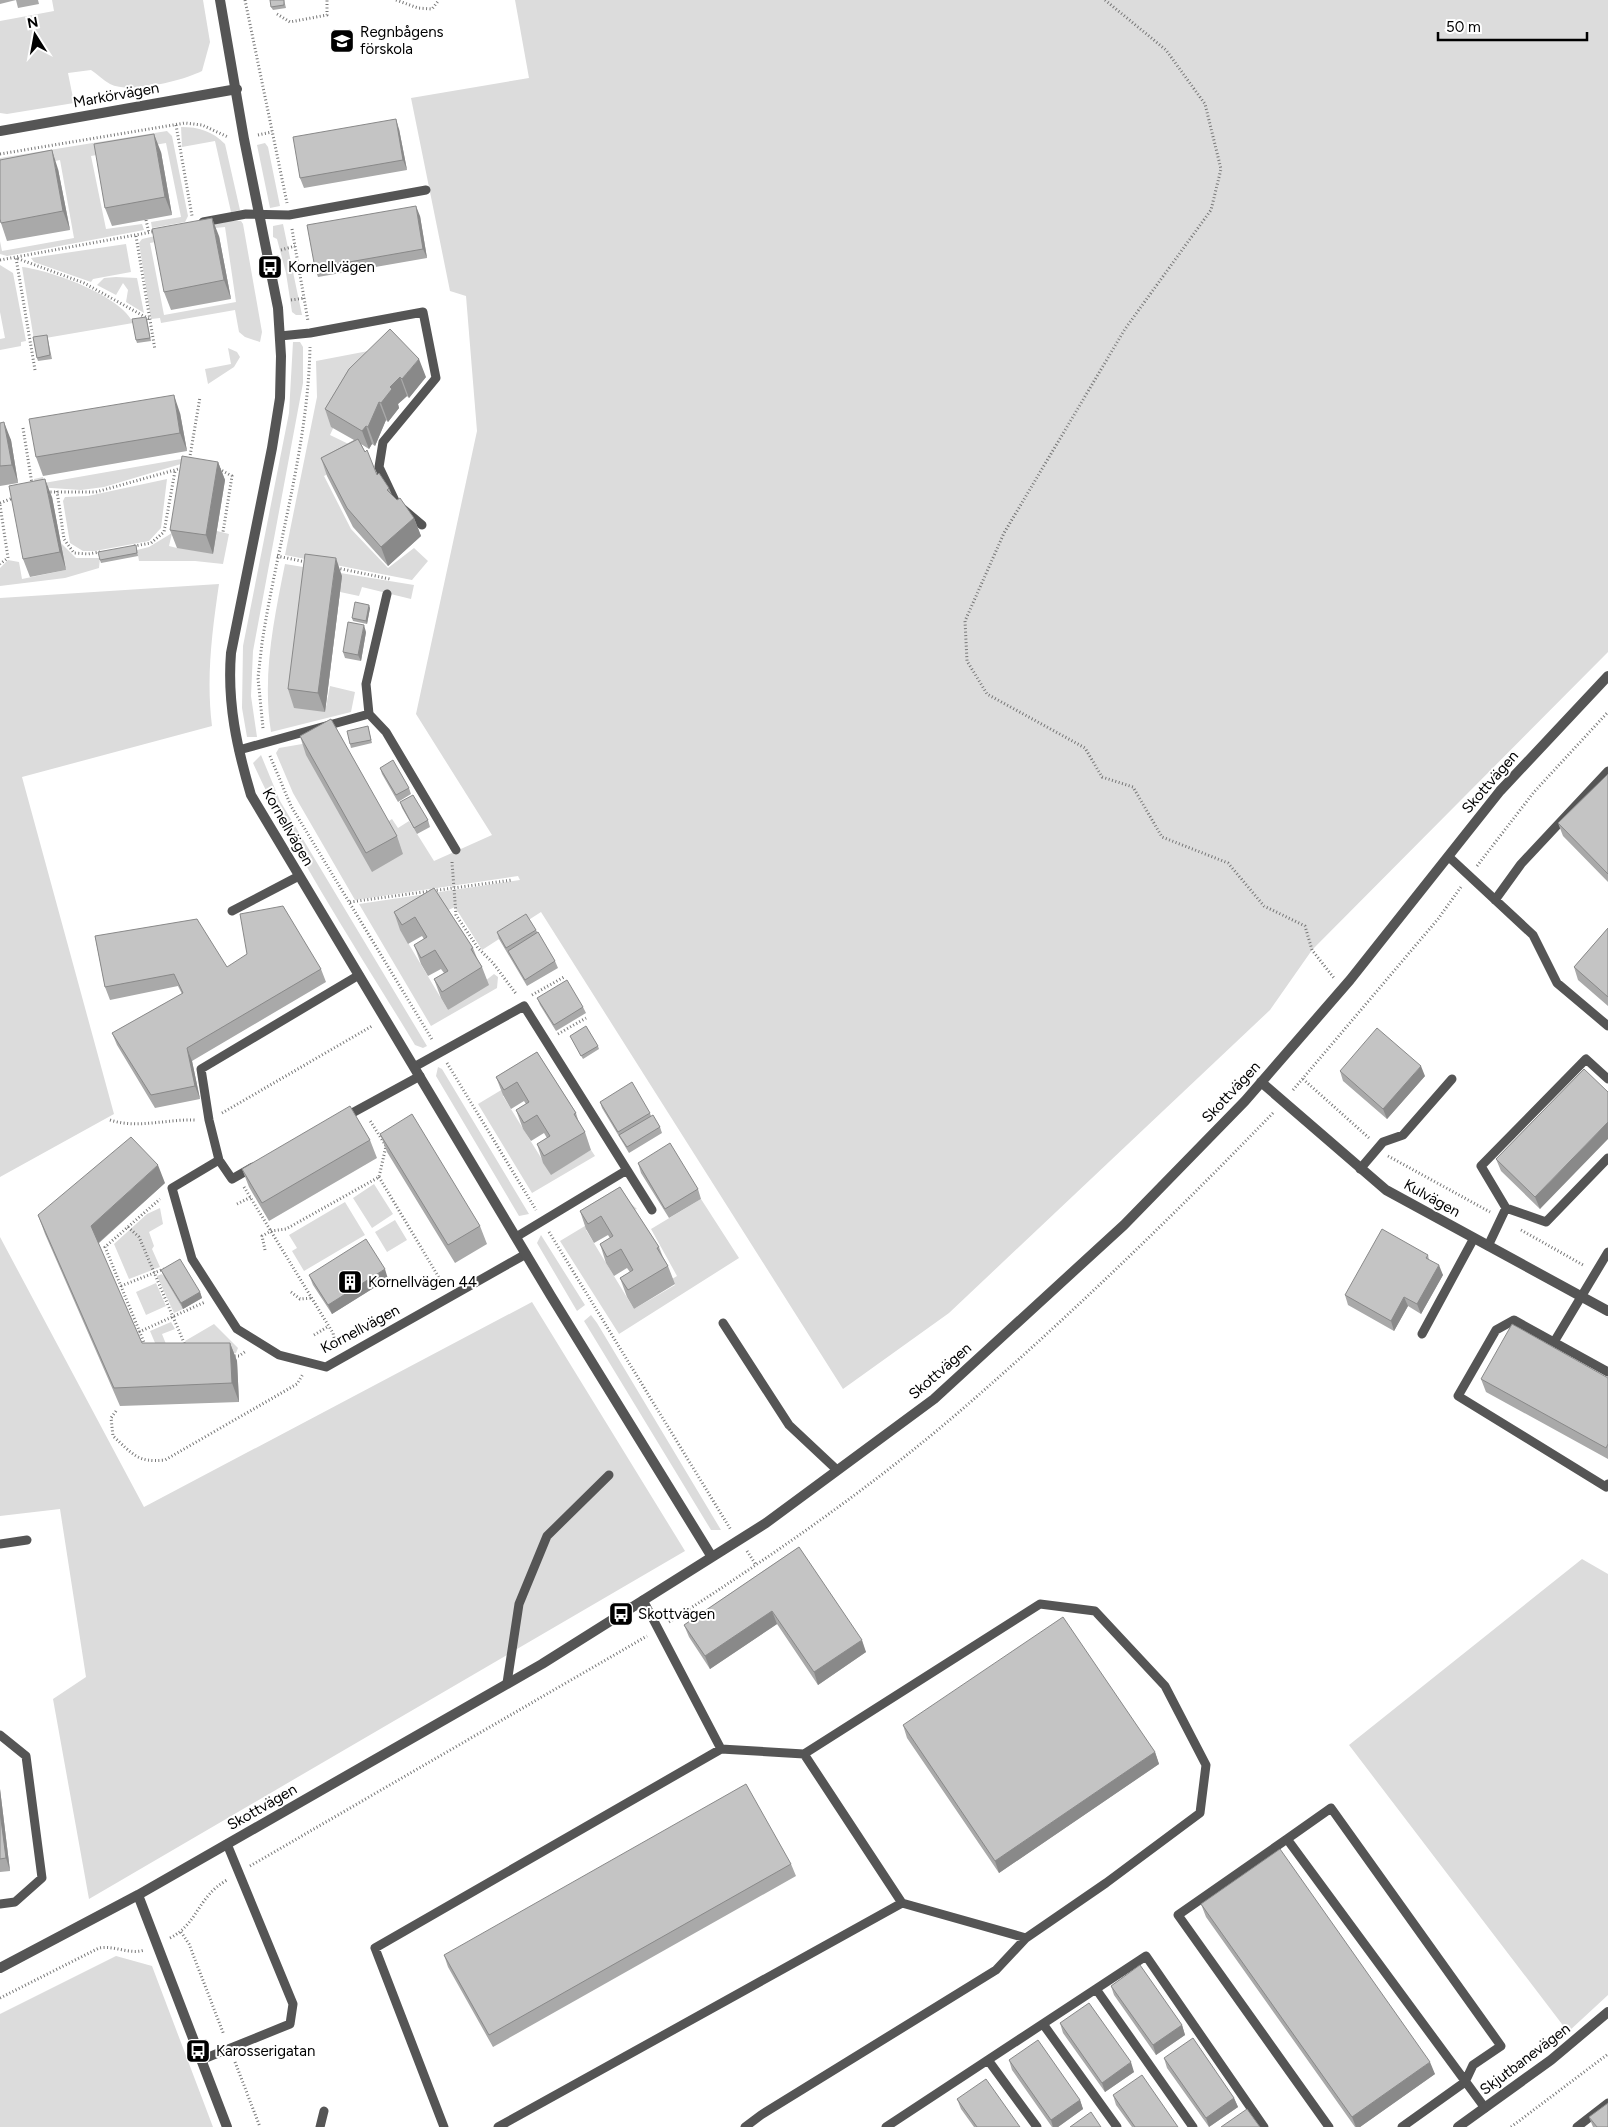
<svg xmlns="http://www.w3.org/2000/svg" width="1608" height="2127" viewBox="0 0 1608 2127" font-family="Figtree,sans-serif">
<rect width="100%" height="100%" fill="#fff"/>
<!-- green -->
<path fill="#dcdcdc" d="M52,0h151l7,42 -8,29c-20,10 -72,23 -92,13 -7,-4 -13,-10 -19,-14l-23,3 6,30 -67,11 -7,-1v-92l54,-10z
M515,0h1093v652l-296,298 -42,60 -321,303 -106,76 -302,-477 -59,38 -27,-43 -54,24 47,79 46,-36 4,3 -1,11 -66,38 -72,-122 161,-24 -2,-4 -163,24 -62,-107 -17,-40 3,-5 58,-10 49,85 6,-4 6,9 11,-7 25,40 58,-26 -76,-121 61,-283 -11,-135 -16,-5 -39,-193 118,-20z
M181,127c18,0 31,4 44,17l15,66 -9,2 -16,-71 -33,6z
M167,131l5,5 16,80 -3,6 -33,6 -1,-6 30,-5 -15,-74 -75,13 15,73 36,-5 2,6 -137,26 -7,-2v-13l2,10 72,-13 -14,-78 -60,12v-14z
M265,143l3,4 12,59 -10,2 -13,-63z
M229,221h12l2,3 19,108 -2,10 -15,-5 -6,-5 -4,-22 -74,13 -1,-5 -9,1 -12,-76 3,-4 35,-8v7l-27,5 14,72 72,-13 -11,-75 -20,2 -17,-1z
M283,224l19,91h-6l-4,-3 -6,-39 -9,-34 -4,-2v-11z
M126,244l5,28 -38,7 -2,3 -57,-20 -3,-4z
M0,265l13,8 13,68 -5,1v4l-21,4v-11l5,-1 -5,-26z
M22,267c28,3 100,29 111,56l-99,17z
M116,277l21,1 7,35 -18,-11 2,-12 -5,-7 -7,12 -19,-10 7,-7z
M293,342h7l3,5v36l-50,268 -2,45 6,41h-10l-5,-29 1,-62 46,-233z
M228,348l9,4 3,5 -6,10 -26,17 -3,-15 26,-5z
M384,348l-28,31 -26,56 33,16 -2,6 -37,19 27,53 37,39 26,-20 14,13 -16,19 -127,-25 32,-158 -1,-36z
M187,458l-6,6 -77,23 -23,3 -45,-3 -2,-8 9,-2 1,6z
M167,479l-6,49 -12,13 -54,10h-12l-13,-8 -7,-42 2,-4 23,-1z
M217,531l12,3 -6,30 -28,-3h-56l-2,-11 12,-3 23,-14 -3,13 8,2z
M61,543l15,15h24l-1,10 -34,10 -65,8v-18l8,-8 11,2 3,17 44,-9z
M285,564l129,21 -3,14 -49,-12 -3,9 -19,-4 2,-16 -17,136 5,-26 25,6 -4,20 -80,20c-9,-57 3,-113 14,-168z
M219,584c-7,48 -13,94 -7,142l-190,51 92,337 -114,63v-579z
M261,755l19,46 147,245 -4,2 -8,-3c-56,-93 -117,-184 -162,-282z
M541,1066l-38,30 48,78 40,-24 4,6 -63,37 -54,-89z
M438,1067l4,2 87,145 -10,2 -83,-140z
M374,1184l19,30 -21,14 -19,-30z
M701,1199l38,59 -120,76 -59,-93 63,-38 5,-2 9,8 -51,21 48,79 41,-24 -3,-6 5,-3 -26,-47z
M345,1202l20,33 -61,36 -12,-20 5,-3 -8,-13z
M160,1208l3,16 -14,8 5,14 -2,3 8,18 -31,12 -15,-35 33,-30z
M395,1220l12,20 -20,12 -12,-20z
M541,1235l44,70 -8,6 -40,-68z
M0,1237l144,270 388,-205 153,249 -596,348 -36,-200 33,-22 -26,-168 -60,7z
M162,1274l2,3 19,32 -9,4 -17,-37z
M156,1283l10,23 -20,9 -10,-23z
M591,1315l6,8 124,207h-10l-127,-209z
M171,1322l4,7 -13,5 6,15 -7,8 -11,-26z
M214,1324l24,24 -2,5 -44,3 -7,-15z
M1582,1559l26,15v421l-40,37 -219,-287z
M116,1956l36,10 61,161h-213v-113z"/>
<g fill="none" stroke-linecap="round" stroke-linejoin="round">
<!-- path -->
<path stroke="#777" stroke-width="3" stroke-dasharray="1 2.5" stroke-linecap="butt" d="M245,0l42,203
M396,0l22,8 14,1 7,-9
M1105,0l61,50 39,54 16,65 -10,41 -86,119 -121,204 -39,88 2,40 20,33 98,54 17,29 31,10 29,50 66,26 36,43 41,20 7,24 22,28
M277,14l13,8 37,-7v-15
M176,125l16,91
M258,135l14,-3
M0,154l185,-31 17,2 26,12
M146,220l3,13
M292,229l16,92
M136,236l19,114
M281,250l14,-4
M0,260l157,-29
M291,300l14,-2
M35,370l-19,-112 68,25 65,36
M23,428l9,56
M189,462l11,-65
M219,469l13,7 -9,56
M57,491l7,48 10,14 14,1 12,-2
M47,492h49l86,-24
M0,503l13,-5
M0,505l8,53 -8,6
M134,546l17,-3 13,-11 11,-61
M277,556l29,6
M337,568l53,11
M263,728l-5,-50 4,-35c15,-98 46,-196 48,-296
M270,756l21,50 142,235
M452,862l4,53 22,33 15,15 24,32
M1477,866l57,-74 74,-80
M350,902l162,-22
M532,995l32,-18
M558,1034l28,-16
M447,1063l89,147
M1303,1079l66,59
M1293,1090l145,-171 23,-32
M222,1113l150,-87
M110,1120c26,9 57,-1 85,0
M1388,1156l102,56
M379,1177l65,109
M244,1187l89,146 3,13
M237,1204l14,-7
M128,1227l11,10 46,108
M1521,1230l62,35
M549,1232l182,298
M265,1250l-3,-14 9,-5 15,-2 93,-52 7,-31 -17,-27
M121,1286l43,-17
M291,1292l9,7 12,-1
M139,1332l66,-30
M314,1335l15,-9
M145,1345l-40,-98 55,-48
M231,1356h8l7,-5
M116,1411l-5,7 2,18c20,18 24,27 52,24l132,-76 6,-10
M747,1551l9,14
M669,1622c100,-64 200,-133 290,-210 110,-95 214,-196 315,-300
M250,1866l397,-230
M181,1932l8,12 35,91
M170,1938c28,-14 27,-41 57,-58
M0,1998l99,-50c15,-3 31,7 45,2
M235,2062l25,65
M1511,2127l97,-73"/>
<!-- service -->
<path stroke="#555" stroke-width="9" d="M203,222l43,-8 43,1 137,-25
M280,336l30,-3 113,-21 13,66 -53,64 -4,25 17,36 26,22
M369,714l17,18 70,118
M239,750l130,-36 -3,-30 21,-90
M1449,857l84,78 24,48 51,43
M1495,900l26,-36 87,-93
M232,911l67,-35
M359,975l-158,94 8,51 10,40 -47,28 20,71 45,70 42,26 47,12 200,-113
M414,1067l110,-61 103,164 -111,67
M1608,1079l-22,-20 -105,107 25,42 40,14 62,-64
M343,1118l77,-42
M219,1160l13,19 21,-12
M1360,1169l23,-27 20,-7 49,-56
M627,1170l25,40
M1488,1246l18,-38
M723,1323l66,102 48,45
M1422,1334l52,-96
M1554,1342l54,-90
M1608,1372l-94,-52 -18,10 -38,66 148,91 2,-3
M0,1544l27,-4
M643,1600l78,149
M507,1683l12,-79 28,-68 62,-61
M0,1735l26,21 16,122 -27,24 -15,2
M804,1754l236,-150 55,7 70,75 41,79 -6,48 -94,70 -80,55 -124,-35
M1287,1839l44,-31 170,238 -28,19 -8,17 -63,45
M1096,1989l97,138
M1043,2024l74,103
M201,2060l89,-36 3,-20 -66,-160
M988,2060l49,67
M320,2127l4,-16
M444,2127l-69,-179 346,-199 83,5 98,149 -404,224
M745,2127l16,-12 235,-145 30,-32
M886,2127l260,-171 118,171
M1329,2127l-151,-212 109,-76 198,269
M1577,2127l31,-24"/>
<!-- minor -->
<path stroke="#555" stroke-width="10" d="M220,0l24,139 34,169 3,48 -1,42 -8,50 -41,205c-4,50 6,95 20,142l300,501 161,261
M0,131l237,-42
M1261,1082l125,108 222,121
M138,1895l89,232
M0,1968l138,-73 404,-231 224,-141 168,-124 190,-174 121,-124 105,-121 150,-189 108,-115
M1458,2127l93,-67 57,-48"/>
</g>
<!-- wall -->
<path fill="#a9a9a9" d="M0,0h38l1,4 -21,4 -2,-8 -16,4z
M284,0l2,8 -13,2 -2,-3z
M399,129l8,41 -103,18 -4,-10z
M161,152l11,63 -60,11 -7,-18z
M58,169l12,61 -63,11 -6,-18z
M420,216l7,42 -109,19 -3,-9z
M219,236l12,63 -60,11 -7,-18z
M147,320l4,21 -14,2 -1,-3z
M47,335l5,24 -14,2 -1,-3z
M349,369l77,8 -17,21 -2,-2 -9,8 1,4 -11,14 -2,-2 -11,26 -3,-2 -3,5 -8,-5 16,31 12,13 3,7 22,23 7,18 -33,30 -35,-39 -26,-51 -6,-18 33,-18 -23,-13 -6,-18z
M180,413l7,38 -144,25 -7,-19z
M0,423l11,17 7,43 -18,3z
M218,462l7,18 -12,74 -36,-6 -7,-18z
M52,497l14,73 -36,7 -7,-18z
M137,549l1,7 -37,7 -1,-3z
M342,576l-17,136 -31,-4 -6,-19z
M370,608l-3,16 -14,-3 -1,-3z
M366,632l-5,29 -16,-3 -2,-6z
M368,726l4,17 -21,5 -1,-4z
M300,736l97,100 6,18 -31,18 -66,-117z
M380,768l29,20 2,6 -13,8 -16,-28z
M1608,774v108l-45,-46 -5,-13z
M400,802l28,18 2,7 -13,7 -15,-26z
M434,888l39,60 4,10 5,9 7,18 -41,25 -7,-12 -7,-19 10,-6 -3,-4 -13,7 -7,-12 -7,-19 10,-6 -2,-3 -14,8 -8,-14 -6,-18z
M1608,928v78l-30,-26 -4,-13z
M536,930l19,31 3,7 -31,18 -28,-47 -2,-7z
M95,936l132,31 94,2 5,13 -134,79 8,38 -45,9 -38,-63 -5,-12 70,-39 -4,-8 -68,14 -5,-13z
M537,998l46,9 3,6 -30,18 -16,-26z
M570,1036l28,10 1,3 -16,10z
M537,1052l39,61 3,10 6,9 6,18 -40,25 -8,-12 -6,-19 10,-6 -3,-5 -13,8 -8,-12 -7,-19 10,-6 -2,-3 -13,8 -8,-14 -7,-18z
M1584,1069l-44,140 -39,-38 -5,-12z
M1340,1071l85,5 -38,43 -44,-38z
M600,1102l50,11 1,3 9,11 2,6 -33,20 -27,-45z
M380,1134l100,92 7,18 -32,19 -68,-111z
M370,1140l7,18 -108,63 -20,-34 -7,-18z
M638,1163l60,26 3,10 -32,19 -28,-45z
M165,1183l-67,61 44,99h88l7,18 2,41 -119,4 -75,-172 -7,-19z
M620,1187l39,60 4,10 5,9 7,18 -41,25 -7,-12 -7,-19 10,-6 -3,-4 -13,8 -8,-13 -6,-19 10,-6 -2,-3 -14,8 -8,-14 -6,-18z
M1428,1255l1,5 14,15 -22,39 -13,-8 -14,25 -46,-26 -3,-10z
M161,1270l39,22 2,6 -19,11 -19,-32z
M309,1275l79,4 -56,35 -19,-29z
M1608,1378v81l-122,-67 -5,-13z
M799,1547l67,105 -48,33 -41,-61 -67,45 -21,-32 -5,-12z
M903,1725l252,27 4,12 -160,109 -92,-135z
M0,1789l10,82 -10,1z
M791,1864l5,12 -303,171 -45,-80 -4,-12z
M1201,1904l234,170 -75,53h-5l-149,-210z
M1111,1986l71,39 3,10 -29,20 -42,-60z
M1060,2023l74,49 -29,20 -42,-59z
M1164,2058l70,40 4,9 -29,20 -42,-59z
M1009,2060l71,40 3,9 -25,18h-6l-40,-57z
M1113,2095l65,32h-46l-16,-22z
M957,2099l63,28h-46l-13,-18z
M1589,2117l19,10h-15z"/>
<!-- shaded-wall -->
<path fill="#898989" d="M396,119l3,10 8,41 -4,-10z
M154,134l7,18 11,63 -7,-18z
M52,150l6,19 12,61 -7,-19z
M416,206l4,10 7,42 -4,-9z
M212,218l7,18 12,63 -7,-19z
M419,359l7,18 -17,21 -7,-19z
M400,377l7,19 -9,8 1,4 -11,14 -7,-19 9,-16z
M174,395l6,18 7,38 -7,-18z
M379,402l7,18 -11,26 -7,-19z
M4,422l7,18 7,43 -6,-18z
M366,426l6,18 -3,5 -7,-18z
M218,462l7,18 -12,74 -7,-19z
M45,479l7,18 14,73 -6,-18z
M414,518l7,18 -33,30 -7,-19z
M336,558l6,18 -17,136 -7,-19z
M369,605l1,3 -3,16 -1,-3z
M364,625l2,7 -5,29 -3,-6z
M187,1048l5,13 8,38 -5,-13z
M1421,1066l4,10 -38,43 -4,-10z
M1608,1122v17l-68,70 -5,-12z
M158,1165l7,18 -68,61 -6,-18z
M1439,1265l4,10 -22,39 -4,-10z
M385,1269l3,10 -56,35 -4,-9z
M200,1292l2,6 -19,11 -2,-6z
M1404,1297l4,9 -14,25 -3,-10z
M230,1343l7,18 2,41 -7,-19z
M772,1611l5,13 -67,45 -5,-13z
M862,1640l4,12 -48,33 -4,-13z
M1155,1752l4,12 -160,109 -4,-12z
M0,1789l10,82 -4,-13 -6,-46z
M1182,2025l3,10 -29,20 -3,-10z
M1131,2062l3,10 -29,20 -3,-9z
M1430,2062l5,12 -75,53h-4l-4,-10z
M1234,2098l4,9 -29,20 -3,-9z
M1080,2100l3,9 -25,18h-5l-2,-7z"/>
<!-- building -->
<path fill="#c4c4c4" stroke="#898989" d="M270,0h14v5l-13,2z
M396,119l7,41 -103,18 -7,-41z
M154,134l11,63 -60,11 -11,-64z
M52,150l11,61 -62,12 -1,-4v-59z
M416,206l7,43 -108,19 -8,-43z
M212,218l12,62 -60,12 -12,-63z
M146,317l4,21 -14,2 -4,-21z
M390,329l29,30 -17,20 -2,-2 -10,10 2,2 -11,14 -2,-1 -11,25 -2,-1 -4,5 -37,-22 24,-40z
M47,335l3,20 -13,3 -4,-21z
M174,395l6,38 -144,24 -7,-38z
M4,422l8,43 -12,1v-43z
M358,439l7,13 2,-2 10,25 2,-2 10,15 -2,2 10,10 3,-2 14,20 -33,29 -34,-39 -26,-50z
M182,456l36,6 -12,73 -36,-5z
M45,479l15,73 -37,7 -14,-73z
M136,545l1,8 -37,7 -2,-8z
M305,554l31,4 -18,135 -30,-4z
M355,602l14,3 -3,16 -14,-3z
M348,622l16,3 -6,30 -15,-3z
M331,719l66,117 -31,17 -66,-117z
M368,726l3,14 -21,4 -3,-13z
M393,760l16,28 -13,7 -16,-27z
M1608,774v100l-50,-51z
M413,795l15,25 -14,8 -14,-26z
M434,888l39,60 -2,1 11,18 -40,25 -8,-13 14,-8 -13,-21 -14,8 -7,-13 13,-8 -12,-20 -13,8 -8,-13z
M283,906l38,63 -134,79 8,38 -44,9 -39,-62 71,-40 -9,-19 -69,13 -10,-51 102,-17 30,48 20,-13 -7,-40z
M526,914l10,16 -30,18 -9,-16z
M1608,928v69l-34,-30z
M538,932l17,29 -30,19 -17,-29z
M567,980l16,27 -29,18 -17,-27z
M586,1026l12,20 -17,10 -11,-20z
M1377,1028l44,38 -38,43 -43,-38z
M537,1052l39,61 -2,1 11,18 -41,24 -7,-12 13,-8 -13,-21 -13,8 -8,-13 13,-8 -12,-20 -13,8 -8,-13z
M1584,1069l24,23v30l-73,75 -39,-38z
M632,1082l18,31 -32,19 -18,-30z
M350,1106l20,34 -108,63 -20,-34z
M412,1114l68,112 -32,19 -68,-111z
M653,1115l7,12 -33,20 -8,-12z
M131,1137l27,28 -67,61 51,117h88l2,40 -118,5 -76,-173z
M670,1143l28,46 -33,20 -27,-46z
M620,1187l39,60 -2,1 11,18 -40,24 -8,-12 13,-8 -12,-21 -14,8 -7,-13 13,-8 -12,-20 -13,8 -8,-13z
M1382,1229l46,26 -2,3 13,7 -22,39 -13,-7 -13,24 -46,-26z
M366,1239l19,30 -57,36 -19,-30z
M180,1259l20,33 -19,11 -20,-33z
M1512,1324l96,54v66l-2,4 -125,-69z
M799,1547l63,93 -48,32 -42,-61 -67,45 -21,-31z
M1063,1617l92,135 -160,109 -92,-136z
M746,1784l45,80 -302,171 -45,-80z
M0,1812l6,46 -6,1z
M1280,1849l150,213 -78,55 -151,-213z
M1140,1965l42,60 -29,20 -42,-59z
M1089,2003l42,59 -29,21 -42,-60z
M1193,2038l41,60 -28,20 -42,-60z
M1038,2040l42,60 -29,20 -42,-60z
M1142,2075l36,52h-43l-22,-32z
M986,2079l34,48h-43l-20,-28z
M1608,2103v24h-11l-8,-10z
M1247,2109l13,18h-39z
M1091,2112l10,15h-31z"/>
<!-- icons -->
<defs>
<symbol id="school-square" viewBox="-11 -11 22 22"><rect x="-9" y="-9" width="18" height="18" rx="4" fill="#000" stroke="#fff"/><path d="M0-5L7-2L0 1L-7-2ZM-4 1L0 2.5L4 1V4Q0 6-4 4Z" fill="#fff"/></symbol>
<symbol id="bus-square" viewBox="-11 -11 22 22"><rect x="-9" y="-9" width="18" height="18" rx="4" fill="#000" stroke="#fff"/><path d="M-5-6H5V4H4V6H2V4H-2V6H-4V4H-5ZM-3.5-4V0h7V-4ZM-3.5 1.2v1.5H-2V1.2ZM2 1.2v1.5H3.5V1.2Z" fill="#fff"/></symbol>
<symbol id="building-square" viewBox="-11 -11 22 22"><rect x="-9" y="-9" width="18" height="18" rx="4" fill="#000" stroke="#fff"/><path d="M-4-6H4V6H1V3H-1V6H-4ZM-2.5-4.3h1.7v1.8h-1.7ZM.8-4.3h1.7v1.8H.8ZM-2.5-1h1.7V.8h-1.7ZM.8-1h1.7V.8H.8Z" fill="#fff"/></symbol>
</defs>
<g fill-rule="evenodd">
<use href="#school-square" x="328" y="27" width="28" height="28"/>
<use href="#bus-square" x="256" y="253" width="28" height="28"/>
<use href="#building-square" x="336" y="1268" width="28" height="28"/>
<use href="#bus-square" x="607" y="1600" width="28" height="28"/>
<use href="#bus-square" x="184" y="2037" width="28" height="28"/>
</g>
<g text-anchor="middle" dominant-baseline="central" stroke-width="4" stroke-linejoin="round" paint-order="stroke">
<!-- poi labels -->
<g font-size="15" fill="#000" stroke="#fff" text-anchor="start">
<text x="360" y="32">Regnbågens<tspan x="360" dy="17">förskola</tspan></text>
<text x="288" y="267">Kornellvägen</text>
<text x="368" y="1282">Kornellvägen 44</text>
<text x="638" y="1614">Skottvägen</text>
<text x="216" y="2051">Karosserigatan</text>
</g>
<!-- street labels -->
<g font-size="15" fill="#000" stroke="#fff">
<text transform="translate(116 95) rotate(-10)">Markörvägen</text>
<text transform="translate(1490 782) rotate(-49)">Skottvägen</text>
<text transform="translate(288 827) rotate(60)">Kornellvägen</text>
<text transform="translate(1231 1092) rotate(-47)">Skottvägen</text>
<text transform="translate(1432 1198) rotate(29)">Kulvägen</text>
<text transform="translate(360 1329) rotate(-28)">Kornellvägen</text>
<text transform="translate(940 1371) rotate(-41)">Skottvägen</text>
<text transform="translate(262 1807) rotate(-30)">Skottvägen</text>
<text transform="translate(1525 2059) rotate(-37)">Skjutbanevägen</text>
</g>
</g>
<!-- north arrow -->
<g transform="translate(35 35) rotate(349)" stroke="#ffffff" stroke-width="4" paint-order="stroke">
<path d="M0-4L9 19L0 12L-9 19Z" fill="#000000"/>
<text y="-8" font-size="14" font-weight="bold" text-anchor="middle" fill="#000000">N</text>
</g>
<!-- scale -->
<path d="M1438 32v8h149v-8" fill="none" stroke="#000000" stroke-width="2.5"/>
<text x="1446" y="32" font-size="15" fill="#000000" stroke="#ffffff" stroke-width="4" paint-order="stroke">50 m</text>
</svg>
